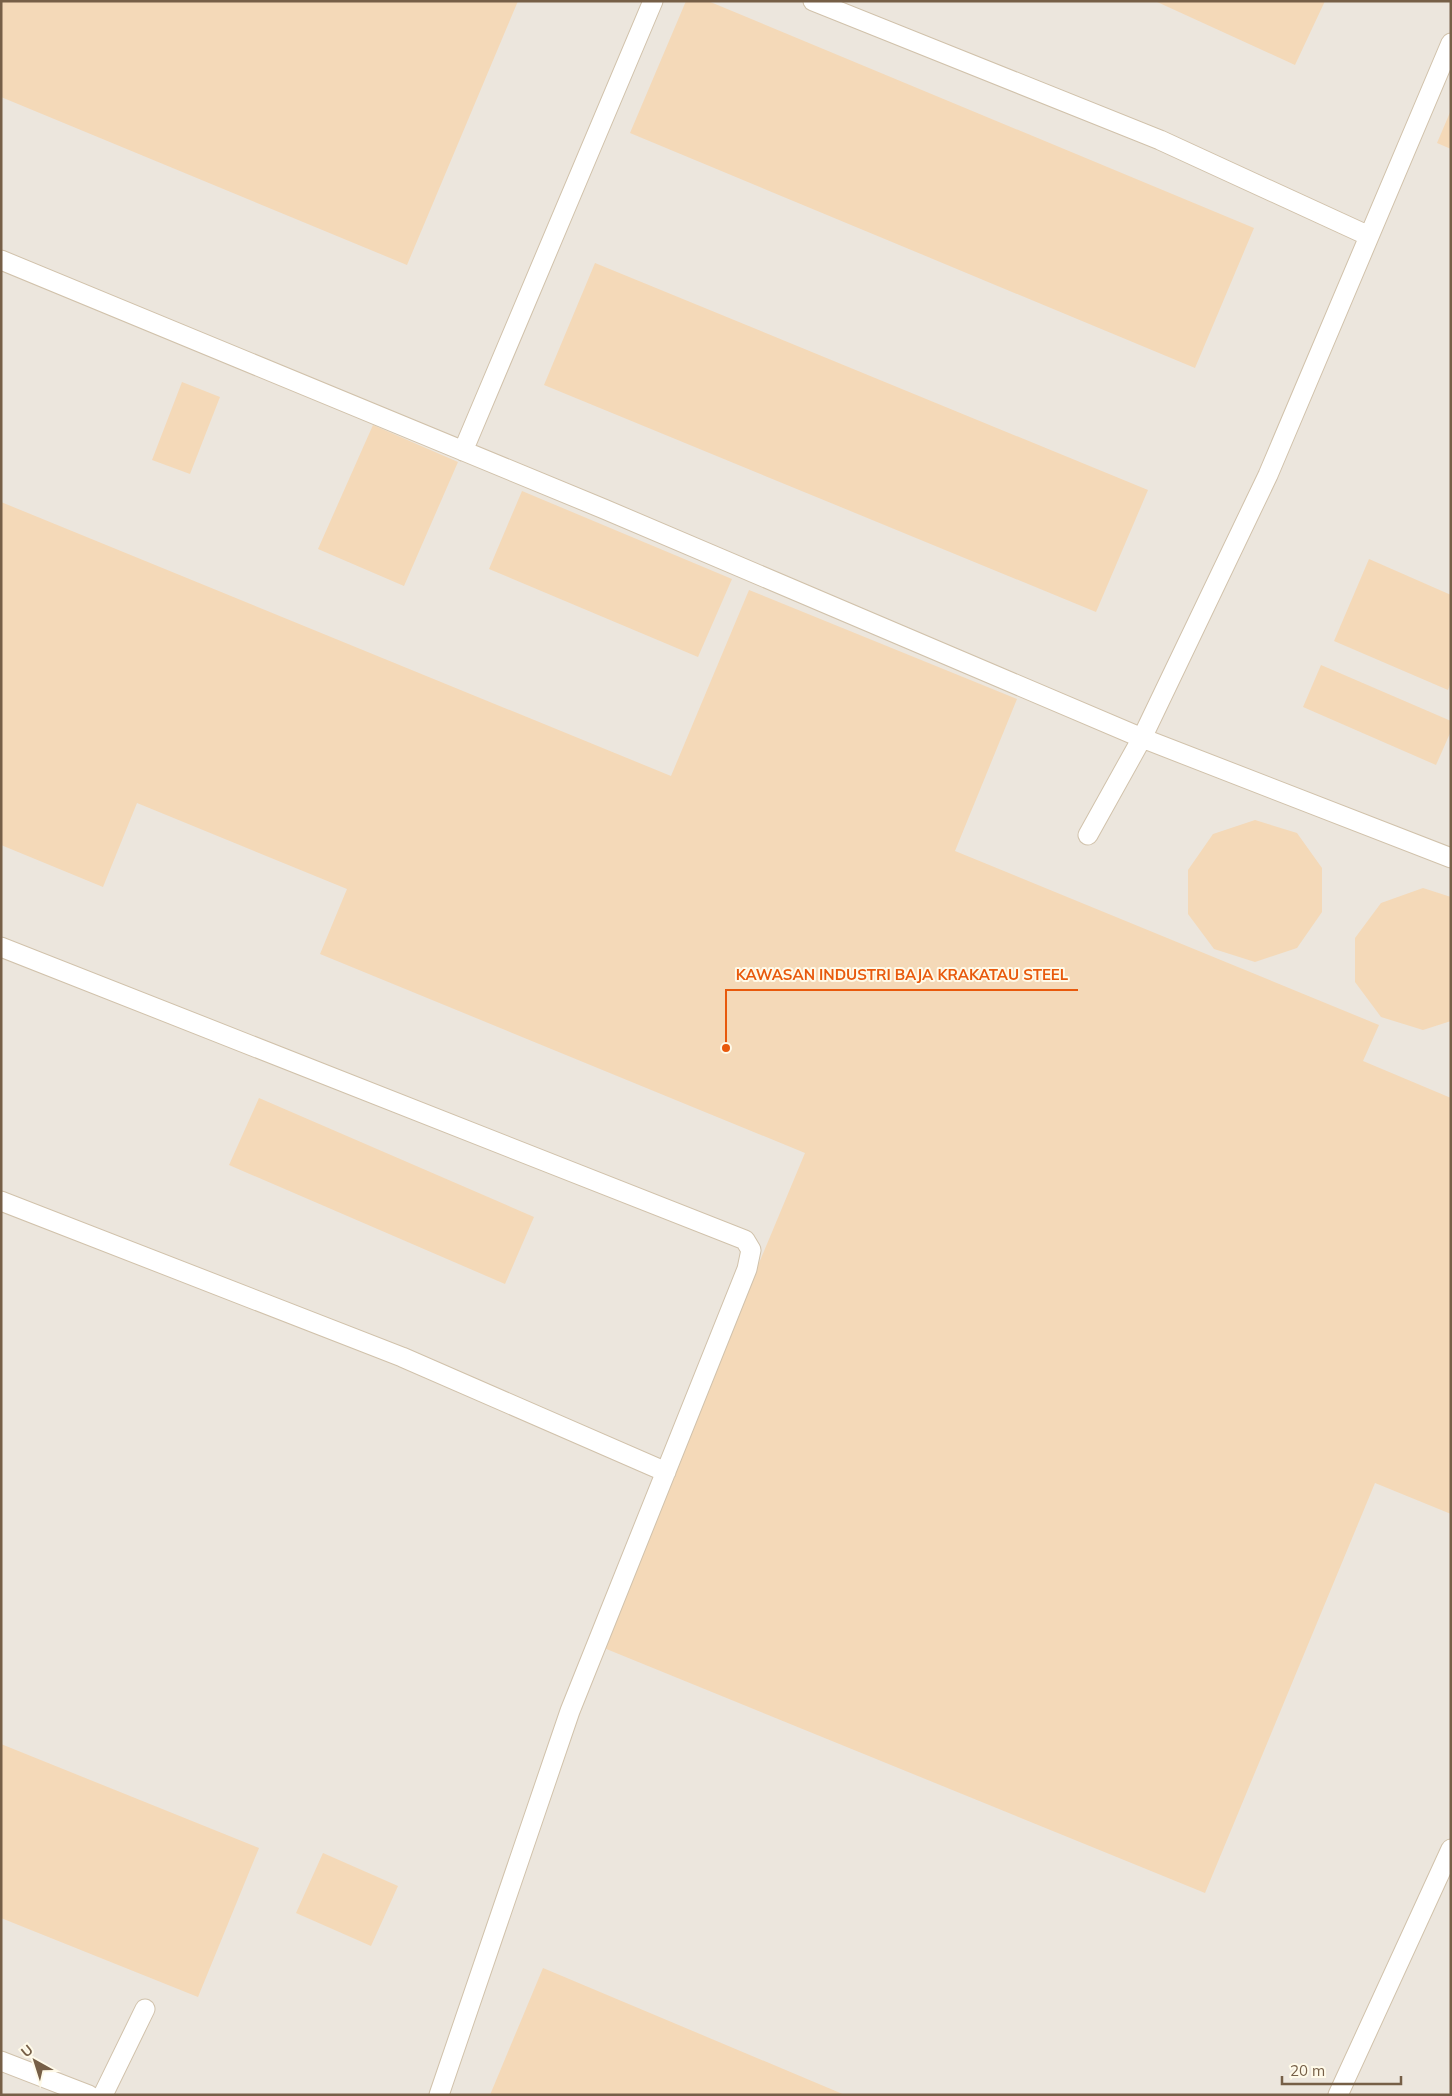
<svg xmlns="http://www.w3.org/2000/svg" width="1452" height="2096" viewBox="0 0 1452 2096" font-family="Mulish,sans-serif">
<rect width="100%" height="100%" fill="#fdf7e1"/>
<!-- industrial -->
<path fill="#ece6dd" d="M1,1h1450v2094h-1450z"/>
<!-- building -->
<path fill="#f4d9b8" d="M1,1h517l-111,264 -406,-168z
M686,1h22l546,227 -59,140 -565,-235z
M1155,1h170l-30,64z
M1451,110v39l-14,-6z
M595,263l553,227 -52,122 -552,-227z
M182,382l38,15 -30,77 -38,-14z
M373,425l85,37 -54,124 -86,-37z
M522,491l210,88 -34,78 -209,-88z
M1,502l670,274 78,-186 268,109 -62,152 424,174 -16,36 88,37v416l-76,-31 -170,410 -606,-247 206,-493 -485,-199 27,-65 -210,-86 -34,84 -102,-42z
M1369,559l82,36v87l-3,8 -114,-49z
M1321,665l130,56v10l-15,34 -133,-58z
M1255,820l42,13 25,35v44l-25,36 -42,14 -41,-13 -26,-35v-44l25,-36z
M1423,888l28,9v124l-28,9 -42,-13 -26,-35v-44l26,-35z
M259,1098l275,119 -29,67 -276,-119z
M1,1744l258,104 -61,149 -197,-79z
M323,1853l75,33 -27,60 -75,-33z
M543,1968l302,127h-355z"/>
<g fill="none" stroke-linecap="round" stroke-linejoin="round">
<defs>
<path id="service" d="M813,1l347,139 209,96
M1,260l603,249 538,229 309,120
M463,451l190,-450
M1088,835l54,-97 126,-263 183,-432
M1,947l744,293 6,10 -4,19 -177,442 -131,384
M1,1201l401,156 264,115
M1,2061l88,34
M103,2095l42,-86
M1338,2095l113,-246"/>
</defs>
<!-- service casing -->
<use href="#service" stroke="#d1c2ab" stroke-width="21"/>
<!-- service -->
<use href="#service" stroke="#fff" stroke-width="19"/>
</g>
<!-- callouts -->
<path fill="none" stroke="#e8590c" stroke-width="2" d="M726 1048L726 990H1078"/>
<circle fill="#e8590c" stroke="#fffae9" stroke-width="2" cx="726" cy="1048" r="5"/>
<g font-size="15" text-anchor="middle" font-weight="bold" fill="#e8590c" stroke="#fffae9" stroke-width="4" stroke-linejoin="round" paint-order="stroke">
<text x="902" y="980">KAWASAN INDUSTRI BAJA KRAKATAU STEEL</text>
</g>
<!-- border -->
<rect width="1452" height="2096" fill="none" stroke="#765f47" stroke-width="5"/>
<!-- north arrow -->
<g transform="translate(35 2061) rotate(321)" stroke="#fffae9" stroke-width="4" paint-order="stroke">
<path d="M0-4L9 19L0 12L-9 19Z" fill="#765f47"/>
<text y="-8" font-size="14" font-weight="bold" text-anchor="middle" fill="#765f47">U</text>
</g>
<!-- scale -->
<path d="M1282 2076v8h119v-8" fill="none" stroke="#765f47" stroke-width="2.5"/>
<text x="1290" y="2076" font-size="15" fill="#765f47" stroke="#fffae9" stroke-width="4" paint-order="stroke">20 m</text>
</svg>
